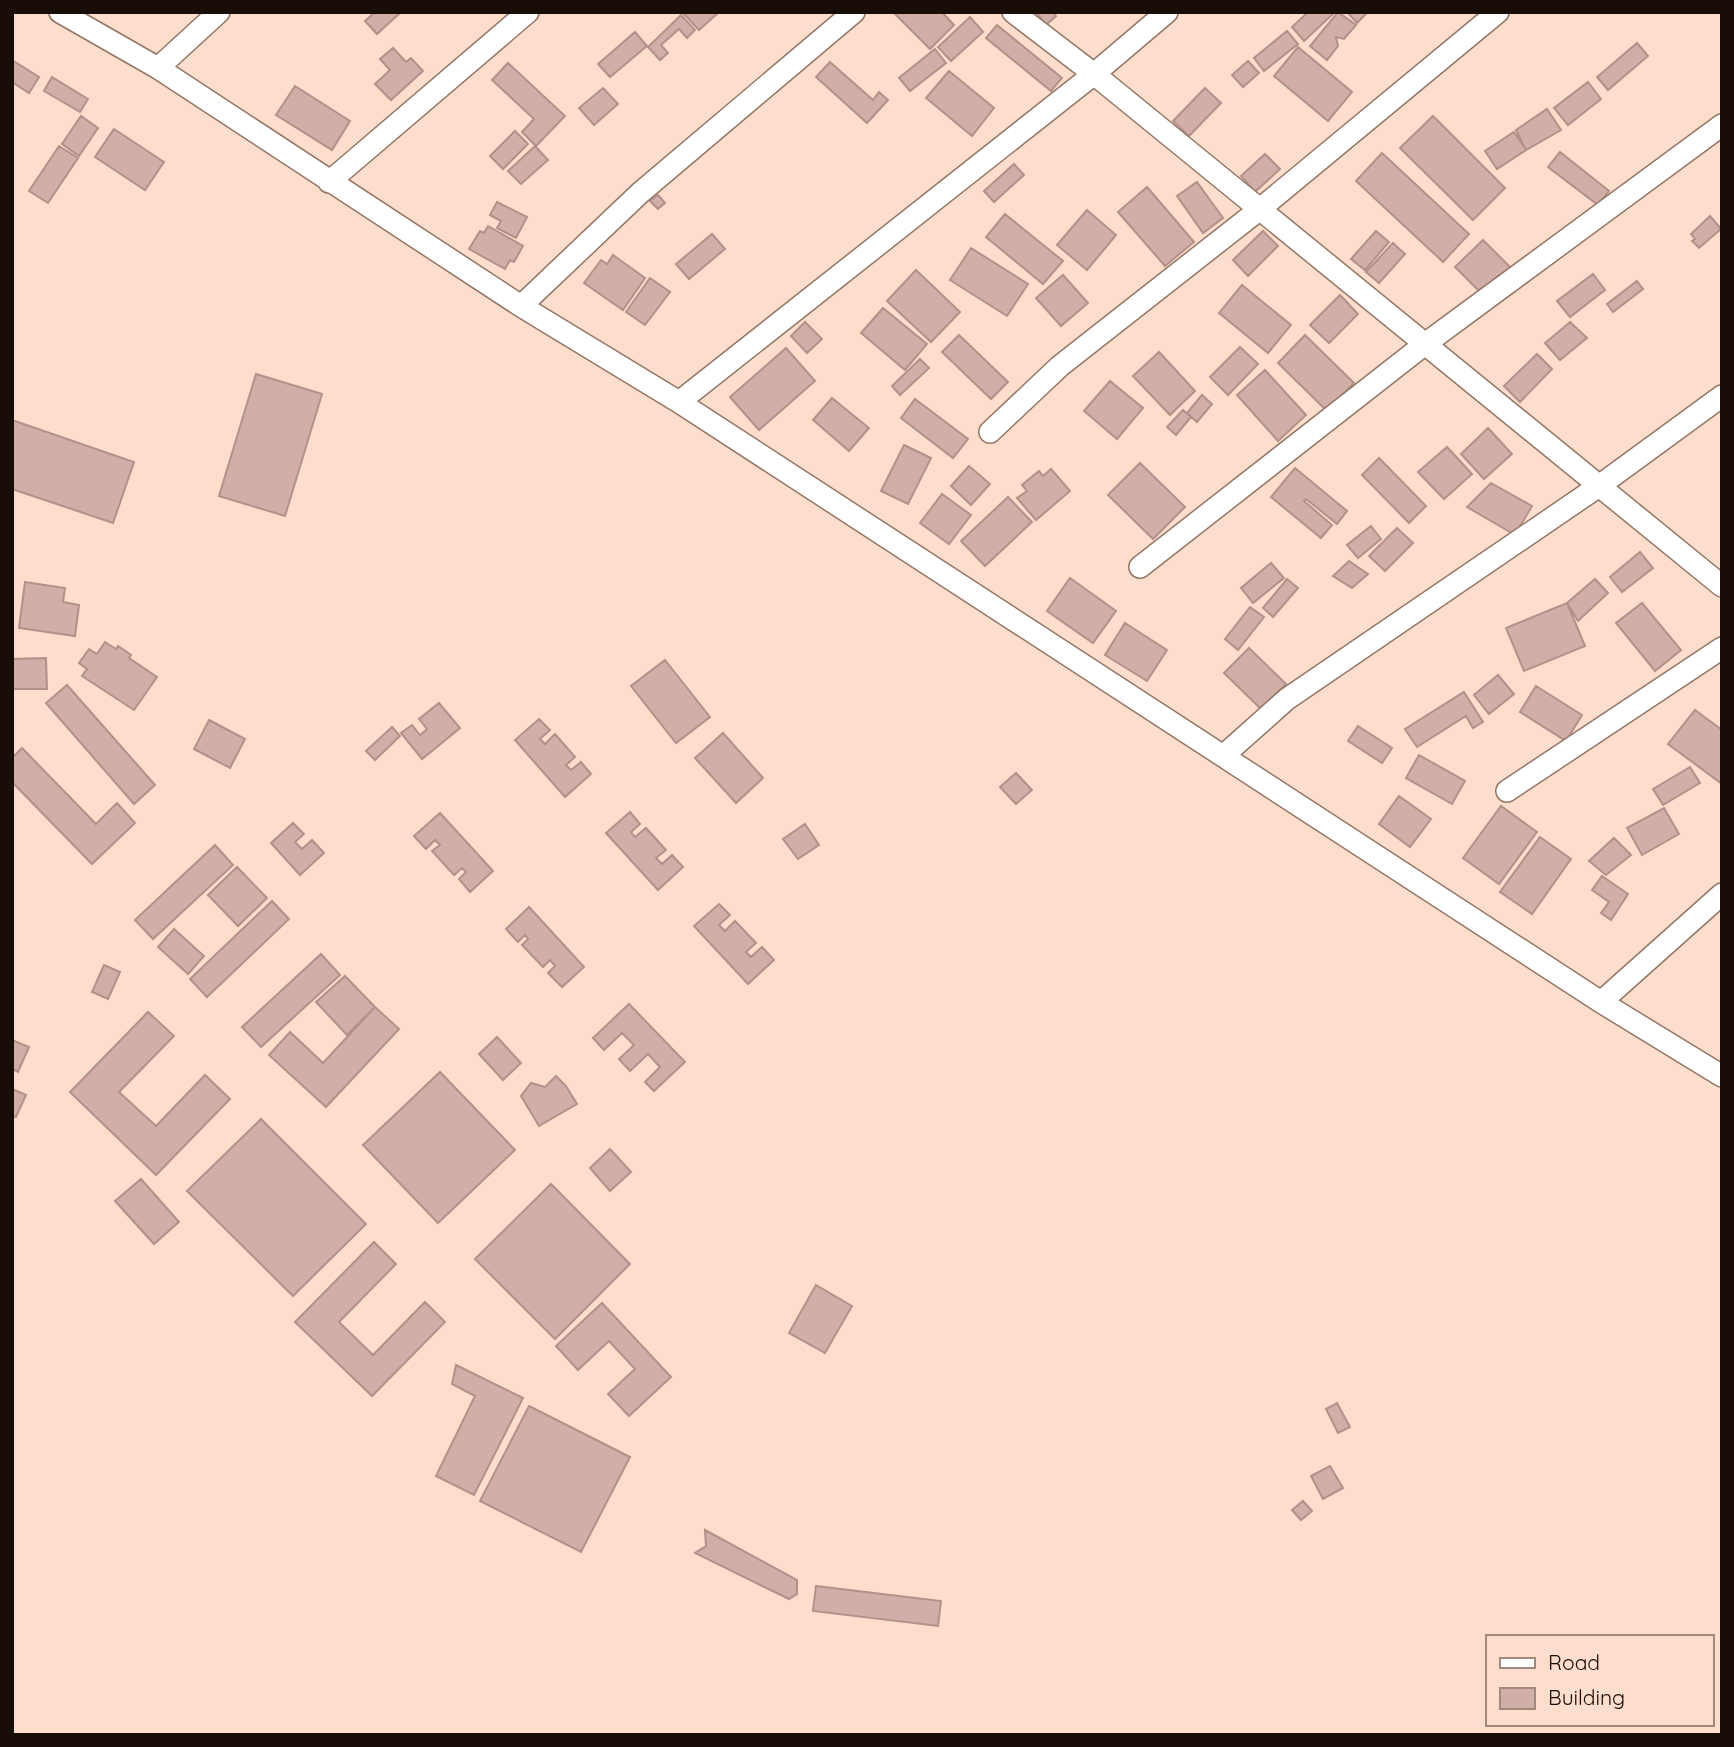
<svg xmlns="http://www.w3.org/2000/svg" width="1734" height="1747" viewBox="0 0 1734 1747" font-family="Quicksand,sans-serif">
<rect width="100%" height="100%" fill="#fdddcb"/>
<!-- building -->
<path fill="#d2aea8" stroke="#b3908a" stroke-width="2" d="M375,12h26l-24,22 -12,-13z
M682,12h37l-20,18z
M893,12h49l12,13 -24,24z
M1036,12h17l3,4 -10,9z
M1308,12h27l-31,29 -12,-14z
M1338,12l18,13 -12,14 -8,-2 2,9 -11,14 -17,-14z
M1347,12h21l-11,11z
M681,15l14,15 -8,8 -8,-9 -18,16 7,8 -8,7 -12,-13z
M970,17l13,15 -32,29 -13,-14z
M997,25l65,53 -11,13 -65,-53z
M1287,31l11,13 -34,27 -10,-13z
M635,32l12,14 -37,31 -12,-13z
M1637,43l11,13 -40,34 -11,-13z
M1298,47l54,45 -24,29 -54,-45z
M393,48l13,14 5,-4 12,13 -32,29 -16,-16 15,-14 -10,-11z
M935,49l11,14 -36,28 -11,-13z
M12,60l27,17 -10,16 -17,-11z
M1248,61l11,12 -16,14 -11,-12z
M830,62l43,38 6,-8 9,8 -21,23 -51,-46z
M508,63l57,53 -29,30 -14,-14 12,-13 -42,-39z
M949,71l45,37 -22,28 -46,-38z
M52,77l36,22 -8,13 -36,-21z
M1588,82l13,17 -33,26 -14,-17z
M295,86l55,35 -18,29 -56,-35z
M603,88l15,16 -24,21 -15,-17z
M1205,88l16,15 -32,33 -16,-15z
M1547,109l14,21 -35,20 -10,-20z
M81,116l17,12 -19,28 -17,-12z
M1433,116l72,72 -32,32 -73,-72z
M114,129l50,33 -19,28 -50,-33z
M515,131l13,13 -25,25 -13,-13z
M1514,132l12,18 -29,19 -12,-18z
M59,146l19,12 -30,45 -19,-12z
M535,146l13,14 -27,24 -13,-13z
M1560,152l49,39 -11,14 -50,-38z
M1382,153l87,81 -26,28 -87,-81z
M1265,154l15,15 -25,23 -14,-16z
M1014,164l10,11 -30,27 -10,-11z
M1197,182l26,36 -20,15 -26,-37z
M1147,187l47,55 -29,24 -47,-54z
M658,195l7,8 -7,6 -8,-8z
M497,202l30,15 -11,21 -19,-10 4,-7 -11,-6z
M1087,210l29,25 -29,35 -30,-25z
M1005,214l58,47 -20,23 -57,-47z
M1710,216l11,13 -22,19 -7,-7 3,-2 -4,-5z
M488,226l35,20 -9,16 -4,-2 -5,9 -36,-20 11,-18 4,2z
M1263,231l15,15 -30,30 -15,-16z
M1376,231l13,11 -24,28 -14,-11z
M712,234l13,15 -36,30 -13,-15z
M1483,240l29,29 -28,27 -29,-29z
M1393,243l12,11 -26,29 -13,-11z
M971,248l57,36 -21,32 -57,-36z
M613,255l32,23 -22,32 -39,-27 17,-23 6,4z
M916,270l44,42 -29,30 -44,-41z
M1593,274l12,16 -35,27 -13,-16z
M1063,275l25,28 -27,23 -25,-28z
M650,278l20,14 -25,33 -19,-13z
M1637,281l6,8 -30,23 -6,-8z
M1242,285l49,40 -23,28 -49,-40z
M1340,295l18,19 -29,29 -19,-18z
M883,308l44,36 -22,26 -44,-37z
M805,322l17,17 -15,14 -16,-17z
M1570,322l17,16 -27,22 -15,-17z
M959,335l49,47 -17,17 -49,-47z
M1305,335l49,48 -27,28 -49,-48z
M1240,347l18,17 -30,31 -18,-18z
M786,348l29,33 -56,49 -29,-33z
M1159,352l36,39 -25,24 -37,-39z
M1537,354l15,15 -32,33 -16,-16z
M920,359l9,9 -29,27 -8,-9z
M1265,370l41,45 -28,26 -41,-46z
M256,374l66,20 -37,122 -66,-20z
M1110,381l33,27 -26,31 -33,-28z
M1202,395l10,9 -15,18 -10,-9z
M832,398l37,30 -20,23 -36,-31z
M915,399l53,40 -15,19 -52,-40z
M1183,410l8,7 -15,18 -9,-8z
M12,420l122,42 -21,61 -101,-34z
M1488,428l24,26 -28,25 -23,-25z
M904,445l27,13 -23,46 -27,-13z
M1447,447l25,27 -28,25 -26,-27z
M1379,458l47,48 -17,17 -47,-48z
M1140,463l45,44 -32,32 -45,-44z
M969,466l21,18 -19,21 -20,-19z
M1295,468l52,43 -10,13 -31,-25 -2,2 28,24 -11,13 -50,-41z
M1051,469l19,22 -34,29 -19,-22 10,-7 -5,-6 17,-14 4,5z
M1491,483l41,23 -17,29 -48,-28z
M942,494l29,21 -22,29 -29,-21z
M1008,497l24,25 -47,44 -24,-25z
M1371,526l10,13 -23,19 -11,-13z
M1397,528l16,15 -28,28 -16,-15z
M1640,552l13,16 -31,24 -12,-15z
M1349,561l19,13 -16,14 -19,-12z
M1271,563l13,15 -31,25 -12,-15z
M1070,578l46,33 -23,32 -46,-32z
M1287,579l11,9 -25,29 -10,-9z
M1595,579l13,14 -30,28 -11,-18z
M25,582l40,6 -2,14 16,3 -4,31 -56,-8z
M1567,603l18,43 -61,25 -18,-43z
M1642,603l39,47 -26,21 -39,-48z
M1250,607l14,10 -26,33 -13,-11z
M1125,623l42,27 -20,31 -42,-26z
M105,642l11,7 2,-3 13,9 -2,3 28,19 -23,33 -52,-34 5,-7 -8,-6 10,-14 8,5z
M1249,648l37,36 -25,25 -37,-36z
M46,658l1,31h-35v-30z
M665,660l45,57 -34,26 -45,-57z
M1498,675l16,19 -25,20 -15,-19z
M67,685l88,100 -21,19 -88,-101z
M1536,686l46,29 -16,26 -46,-29z
M1464,692l19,30 -10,6 -7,-12 -49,31 -12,-18z
M439,703l21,25 -38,31 -21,-26 11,-8 8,10 7,-6 -8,-10z
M1695,710l27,20v54l-54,-40z
M539,719l11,11 -10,9 5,5 10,-10 20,23 -9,8 5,5 10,-8 10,12 -26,23 -50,-57z
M209,720l36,19 -15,29 -36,-19z
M1358,726l34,22 -10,15 -34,-22z
M392,727l8,9 -25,24 -9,-9z
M723,733l40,45 -27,25 -41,-45z
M22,748l74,76 21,-21 18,20 -43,41 -80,-82v-24z
M1419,755l46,26 -13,23 -46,-26z
M1690,767l10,16 -37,22 -10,-16z
M1016,773l16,17 -16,14 -16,-17z
M1399,796l32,23 -21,28 -31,-23z
M1501,806l36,26 -38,52 -36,-26z
M1664,808l15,26 -37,21 -15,-27z
M630,812l10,12 -9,8 4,5 11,-9 20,22 -10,8 6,6 10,-9 11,12 -25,23 -52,-57z
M440,813l53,58 -23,21 -11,-13 7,-7 -4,-4 -8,7 -22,-24 8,-6 -5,-5 -9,9 -12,-13z
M293,823l11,11 -9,8 7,7 10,-9 12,13 -24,22 -29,-32z
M805,824l14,21 -21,14 -15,-20z
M1540,837l31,22 -39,55 -32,-22z
M1614,838l17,17 -25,20 -17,-14z
M215,845l18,20 -80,74 -18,-19z
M237,867l30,31 -29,28 -30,-31z
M1602,876l26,18 -17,26 -10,-7 8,-11 -17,-12z
M272,901l17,18 -82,78 -17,-18z
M719,904l11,11 -11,10 6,6 10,-10 21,22 -10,9 5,5 11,-10 12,13 -26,24 -54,-58z
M529,907l55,60 -22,20 -14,-14 7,-7 -5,-6 -7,7 -21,-22 6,-6 -3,-4 -7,7 -12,-13z
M174,929l30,27 -16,18 -30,-27z
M321,954l19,21 -79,72 -19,-20z
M104,965l16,7 -12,27 -16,-7z
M345,976l30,31 -28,28 -31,-33z
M629,1004l56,58 -31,29 -9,-9 15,-15 -12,-13 -18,17 -11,-12 15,-14 -12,-12 -18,17 -11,-12z
M375,1007l24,22 -73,78 -57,-52 21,-23 33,31z
M148,1012l26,24 -55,56 37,34 49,-51 25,24 -74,76 -86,-83z
M497,1037l24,26 -18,17 -24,-26z
M12,1040l17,7 -11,25 -6,-3z
M440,1072l75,78 -77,73 -75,-78z
M556,1076l10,10 11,18 -38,22 -18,-30 10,-13 14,4z
M12,1089l14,6 -10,22 -4,-1z
M261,1119l105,105 -73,72 -106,-105z
M610,1149l21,23 -21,19 -20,-23z
M141,1179l38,43 -25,22 -39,-43z
M551,1184l79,80 -75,75 -80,-80z
M374,1242l22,22 -57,58 34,33 52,-53 20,20 -73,74 -77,-74z
M816,1285l36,21 -27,47 -36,-20z
M602,1303l69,74 -42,39 -21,-22 27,-25 -26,-28 -31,29 -22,-24z
M456,1365l67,33 -49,97 -38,-19 39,-80 -23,-12z
M1337,1403l13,24 -12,6 -12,-24z
M529,1406l101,51 -49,95 -101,-51z
M1330,1466l13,22 -20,11 -12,-23z
M1303,1501l9,10 -11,9 -9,-10z
M705,1530l92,50v14l-8,5 -94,-46 11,-7z
M816,1586l125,15 -3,25 -125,-15z"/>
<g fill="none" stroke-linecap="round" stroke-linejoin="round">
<defs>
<path id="street" d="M60,12l98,56 363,238 158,96 922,600 121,74
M1013,12l81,62 628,512
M158,68l61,-56
M329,182l199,-170
M521,306l119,-113 214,-181
M679,402l415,-328 73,-62
M990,432l70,-66 200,-157 238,-197
M1140,567l285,-223 297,-219
M1223,756l64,-57 312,-213 123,-90
M1507,791l215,-143
M1601,1002l121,-108"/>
</defs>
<!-- street casing -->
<use href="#street" stroke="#937666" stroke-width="24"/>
<!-- street -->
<use href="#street" stroke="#fff" stroke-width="21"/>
</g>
<!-- border -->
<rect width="1734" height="1747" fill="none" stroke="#180d07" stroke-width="28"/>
<!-- legend -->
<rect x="1486" y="1635" width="228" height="91" fill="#fdddcb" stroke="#a18a7d" stroke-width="2"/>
<rect x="1500" y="1658" width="35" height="10" fill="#ffffff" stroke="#a18a7d" stroke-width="2"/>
<text x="1548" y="1670" font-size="21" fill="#180d07">Road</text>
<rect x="1500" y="1688" width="35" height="21" fill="#d2aea8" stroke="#a18a7d" stroke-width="2"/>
<text x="1548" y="1705" font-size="21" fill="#180d07">Building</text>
</svg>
